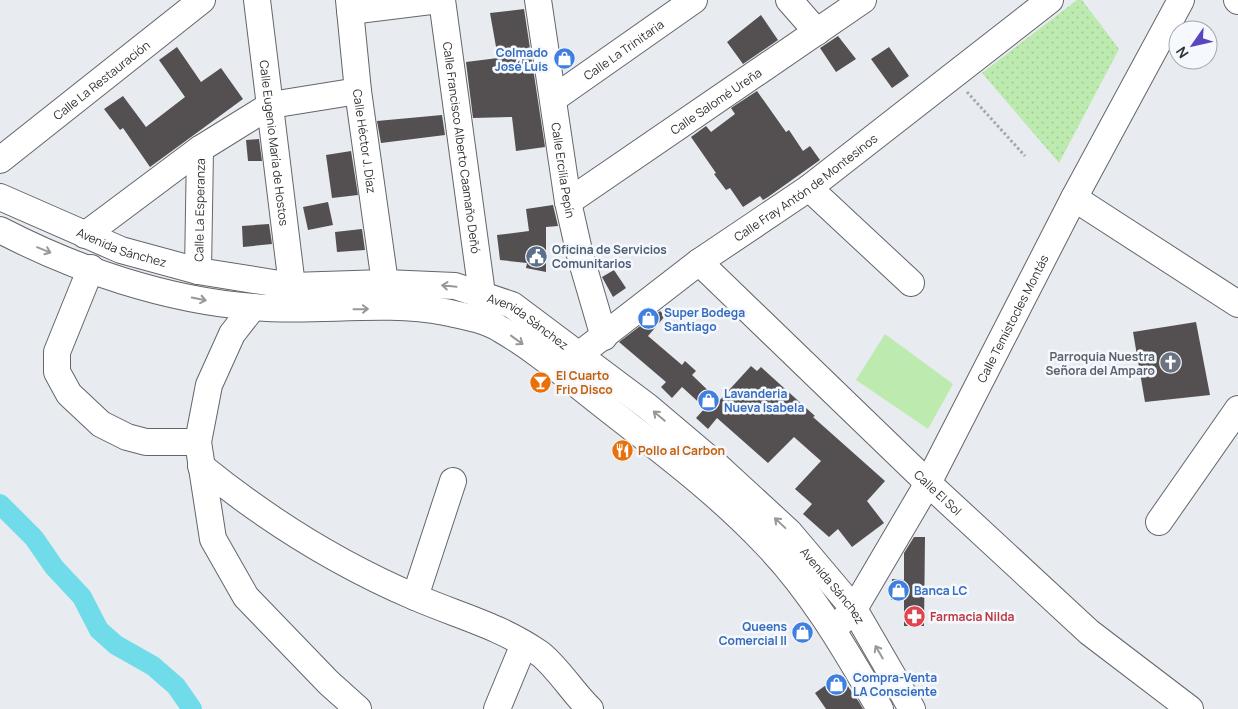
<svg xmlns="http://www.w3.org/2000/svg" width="1238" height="709" viewBox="0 0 1238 709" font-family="Manrope,sans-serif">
<defs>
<pattern id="park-dots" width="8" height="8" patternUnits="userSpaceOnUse" patternTransform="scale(1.25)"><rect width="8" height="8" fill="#bdebaf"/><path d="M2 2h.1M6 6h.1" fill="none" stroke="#a3ca97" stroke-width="1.8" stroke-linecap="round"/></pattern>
</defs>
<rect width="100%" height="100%" fill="#e8ebef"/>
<!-- park -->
<path fill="url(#park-dots)" d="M1077,0h5l37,49 -60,114 -77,-90z"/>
<!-- pitch -->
<path fill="#bdebaf" d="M885,334l68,50 -25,45 -72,-49z"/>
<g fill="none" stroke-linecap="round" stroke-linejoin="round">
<!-- canal -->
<path stroke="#70dcea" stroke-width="20" d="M0,504l34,34 20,29 28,30 17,33 17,15 37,21 23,20 16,23"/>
</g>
<!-- building -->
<path fill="#544f50" d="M524,9l21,138 -29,4 -4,-34 -39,1 -7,-56 32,-4 -8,-45z
M761,15l17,25 -35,24 -16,-22z
M838,36l18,23 -20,13 -16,-24z
M177,47l24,35 20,-14 22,31 -93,68 -27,-39 -3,2 -16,-21 19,-13 23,31 39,-30 -26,-37z
M889,47l20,29 -17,12 -21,-29z
M757,91l29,41 3,-2 14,21 7,-5 10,14 -52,37 -5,3 -3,-4 -17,11 -13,-19 -4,2 -12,-16 2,-1 -25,-36 15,-11 5,6 24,-18 -4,-6z
M442,115l3,20 -64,8 -4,-22z
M259,139l3,22h-14l-2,-21z
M351,151l7,44 -26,3 -6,-43z
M328,202l5,23 -25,5 -5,-23z
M553,205l5,21 -12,1v45l-20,-4 1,-5 -27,-3 -3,-25 32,-4 -3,-22z
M269,224l3,20 -29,3 -1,-21z
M362,229l3,21 -28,2 -2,-20z
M614,270l12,18 -13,9 -11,-20z
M660,311l5,5 -17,20 34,29 3,-4 11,10 -4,4 27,26 32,-35 6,5 4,-4 54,49 -2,1 72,64 -18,20 17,22 -32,24 -14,-18 -9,8 -26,-23 9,-10 -17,-15 26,-28 -27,-24 -26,26 -51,-45 -9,11 -12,-11 9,-10 -23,-21 -10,11 -11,-11 5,-5 -47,-40z
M1196,322l14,73 -65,7 -12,-70z
M914,537h11l-1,89h-20v-26h-13l1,-21 12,1v-27z
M840,675l19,27 4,7h-37l-11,-16z"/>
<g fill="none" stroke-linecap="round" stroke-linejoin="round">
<defs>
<g id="minor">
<path id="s1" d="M257,0l35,286"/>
<path id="s2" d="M349,0l9,91 27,192"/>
<path id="s3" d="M442,0l40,294"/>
<path id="s4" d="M538,0l30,202 12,53 24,82"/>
<path d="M789,0l28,32"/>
<path d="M1237,0l1,1"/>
<path d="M350,11l89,-11"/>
<path id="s5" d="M553,99l141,-99"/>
<path id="s6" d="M0,160l202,-160"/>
<path d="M809,188l102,95"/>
<path id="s7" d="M0,197l121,53 77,21 94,15 93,-3 70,3 57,19 136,102 65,55 76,70 65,77 58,100"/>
<path d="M1074,198l164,106"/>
<path id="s8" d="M568,202l295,-202"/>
<path d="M0,230c77,40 166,70 253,77 63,6 129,-7 192,5 18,4 39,7 55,17 35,20 67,48 99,73 57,45 116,88 166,141 47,48 81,108 115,166"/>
<path d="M85,235l115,-86 71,-44 87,-14"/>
<path id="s9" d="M699,262l229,221 161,149 101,77"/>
<path d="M91,268l-34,84v20l12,22 32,30 26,13 19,5h52"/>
<path id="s10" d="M198,271l2,-122"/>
<path d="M253,307l-21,27 -23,51 -11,57 15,97 33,58 83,86 29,26"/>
<path id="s11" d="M569,365l11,-11 119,-92 110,-74 241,-188"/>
<path d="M201,466c65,53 137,98 214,131 44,19 83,28 124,56 16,11 35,41 51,56"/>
<path d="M1159,522l79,-113"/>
<path d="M415,597l38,-116"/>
<path id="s12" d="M842,621l12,-12 74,-126 146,-285 107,-198"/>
<path d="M497,709l27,-65"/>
</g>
</defs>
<!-- minor casing -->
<use href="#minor" stroke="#63666a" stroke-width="28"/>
<!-- path -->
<path stroke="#a5a8ab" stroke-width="3" stroke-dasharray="2.5 2.5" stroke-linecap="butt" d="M967,92l58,64"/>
<!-- minor -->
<use href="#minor" stroke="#fff" stroke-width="26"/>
</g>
<!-- one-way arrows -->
<defs><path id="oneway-shaft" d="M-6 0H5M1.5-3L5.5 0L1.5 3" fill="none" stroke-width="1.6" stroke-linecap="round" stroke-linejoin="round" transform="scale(1.25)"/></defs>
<g stroke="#979898">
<use href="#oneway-shaft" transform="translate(44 250) rotate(22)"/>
<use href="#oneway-shaft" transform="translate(449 286) rotate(-174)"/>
<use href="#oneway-shaft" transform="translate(199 299) rotate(12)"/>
<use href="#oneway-shaft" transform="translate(361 309) rotate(-1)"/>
<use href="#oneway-shaft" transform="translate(517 340) rotate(36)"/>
<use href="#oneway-shaft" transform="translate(659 416) rotate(-140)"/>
<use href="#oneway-shaft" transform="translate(780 523) rotate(-137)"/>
<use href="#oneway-shaft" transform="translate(879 652) rotate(-120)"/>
</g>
<!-- icons -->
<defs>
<symbol id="shop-disc" viewBox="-11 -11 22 22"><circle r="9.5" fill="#3f7fe0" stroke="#f5f8fd"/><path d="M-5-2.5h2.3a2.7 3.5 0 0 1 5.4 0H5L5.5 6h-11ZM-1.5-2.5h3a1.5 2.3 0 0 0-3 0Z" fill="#fff"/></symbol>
<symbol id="civic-disc" viewBox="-11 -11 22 22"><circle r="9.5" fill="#5c6f8a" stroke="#f5f8fd"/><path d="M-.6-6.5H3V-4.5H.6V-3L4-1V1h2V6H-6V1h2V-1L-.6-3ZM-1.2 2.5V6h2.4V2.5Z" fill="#fff"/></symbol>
<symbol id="church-disc" viewBox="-11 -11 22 22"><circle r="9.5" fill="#6b7280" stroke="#f5f8fd"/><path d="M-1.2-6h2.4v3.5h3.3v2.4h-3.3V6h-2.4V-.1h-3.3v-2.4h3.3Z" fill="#fff"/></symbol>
<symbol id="bar-disc" viewBox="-11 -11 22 22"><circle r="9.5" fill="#e8710a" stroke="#f5f8fd"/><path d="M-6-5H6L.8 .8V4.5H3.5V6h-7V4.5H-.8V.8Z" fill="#fff"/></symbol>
<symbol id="restaurant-disc" viewBox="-11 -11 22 22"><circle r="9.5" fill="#e8710a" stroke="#f5f8fd"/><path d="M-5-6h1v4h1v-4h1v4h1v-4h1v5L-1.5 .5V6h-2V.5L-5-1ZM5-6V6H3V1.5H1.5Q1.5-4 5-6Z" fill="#fff"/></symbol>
<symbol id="pharmacy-disc" viewBox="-11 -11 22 22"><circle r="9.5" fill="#e0444e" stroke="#f5f8fd"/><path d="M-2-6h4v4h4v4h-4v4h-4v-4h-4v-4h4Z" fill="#fff"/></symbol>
</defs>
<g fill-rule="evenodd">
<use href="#shop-disc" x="552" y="46" width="25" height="25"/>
<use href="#civic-disc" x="524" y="244" width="25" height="25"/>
<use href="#shop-disc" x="636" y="306" width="25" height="25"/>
<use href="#church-disc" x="1158" y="350" width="25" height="25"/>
<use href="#bar-disc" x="528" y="370" width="25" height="25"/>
<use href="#shop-disc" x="696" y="388" width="25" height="25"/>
<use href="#restaurant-disc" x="610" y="438" width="25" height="25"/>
<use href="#shop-disc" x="886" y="578" width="25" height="25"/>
<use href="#pharmacy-disc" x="902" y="604" width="25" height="25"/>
<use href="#shop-disc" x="790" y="620" width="25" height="25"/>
<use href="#shop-disc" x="824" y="672" width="25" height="25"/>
</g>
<g text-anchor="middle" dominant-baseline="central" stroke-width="5" stroke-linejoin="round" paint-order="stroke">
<!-- street labels -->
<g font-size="12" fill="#2f3132" stroke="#f5f8fd">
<text stroke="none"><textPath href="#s5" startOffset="86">Calle La Trinitaria</textPath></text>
<text stroke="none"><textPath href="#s6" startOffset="129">Calle La Restauración</textPath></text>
<text stroke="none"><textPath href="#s8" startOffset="179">Calle Salomé Ureña</textPath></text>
<text stroke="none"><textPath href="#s2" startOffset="142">Calle Héctor J. Díaz</textPath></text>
<text stroke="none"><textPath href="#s1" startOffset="144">Calle Eugenio María de Hostos</textPath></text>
<text stroke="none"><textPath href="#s3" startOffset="149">Calle Francisco Alberto Caamaño Deñó</textPath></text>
<text stroke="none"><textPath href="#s4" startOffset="172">Calle Ercilia Pepín</textPath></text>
<text stroke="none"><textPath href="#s11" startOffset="296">Calle Fray Antón de Montesinos</textPath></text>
<text stroke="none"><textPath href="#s10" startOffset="61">Calle La Esperanza</textPath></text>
<text stroke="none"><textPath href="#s7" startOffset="132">Avenida Sánchez</textPath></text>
<text stroke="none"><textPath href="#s12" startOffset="348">Calle Temístocles Montás</textPath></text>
<text stroke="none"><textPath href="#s7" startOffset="552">Avenida Sánchez</textPath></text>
<text stroke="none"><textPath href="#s9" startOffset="332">Calle El Sol</textPath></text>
<text stroke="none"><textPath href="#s7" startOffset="958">Avenida Sánchez</textPath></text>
</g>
<!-- shop labels -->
<g font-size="12" font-weight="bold" fill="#366cbe" stroke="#f5f8fd" text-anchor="start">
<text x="548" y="52" text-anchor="end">Colmado<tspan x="548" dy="14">José Luis</tspan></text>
<text x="664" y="312">Super Bodega<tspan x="664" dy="14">Santiago</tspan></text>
<text x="724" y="393">Lavanderia<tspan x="724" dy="14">Nueva Isabela</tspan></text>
<text x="914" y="590">Banca LC</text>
<text x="787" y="626" text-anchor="end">Queens<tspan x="787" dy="14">Comercial II</tspan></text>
<text x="853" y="677">Compra-Venta<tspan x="853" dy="14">LA Consciente</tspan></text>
</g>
<!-- service labels -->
<g font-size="12" font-weight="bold" fill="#4e5e75" stroke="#f5f8fd" text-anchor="start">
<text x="552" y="249">Oficina de Servicios<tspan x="552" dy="14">Comunitarios</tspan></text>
</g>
<!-- worship labels -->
<g font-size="12" font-weight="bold" fill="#5b616d" stroke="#f5f8fd" text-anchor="end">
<text x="1155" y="356">Parroquia Nuestra<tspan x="1155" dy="14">Señora del Amparo</tspan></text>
</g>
<!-- food labels -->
<g font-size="12" font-weight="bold" fill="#c56008" stroke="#f5f8fd" text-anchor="start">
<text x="556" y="375">El Cuarto<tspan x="556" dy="14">Frio Disco</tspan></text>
<text x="638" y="450">Pollo al Carbon</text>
</g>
<!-- health labels -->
<g font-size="12" font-weight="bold" fill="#be3a42" stroke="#f5f8fd" text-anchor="start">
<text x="930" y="616">Farmacia Nilda</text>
</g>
</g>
<!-- north arrow -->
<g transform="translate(1193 45) rotate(236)"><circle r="24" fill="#f5f8fd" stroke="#a6a8ac"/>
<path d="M0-4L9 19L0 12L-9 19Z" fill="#5946be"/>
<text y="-8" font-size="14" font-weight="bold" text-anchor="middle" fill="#2f3132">N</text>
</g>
</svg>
